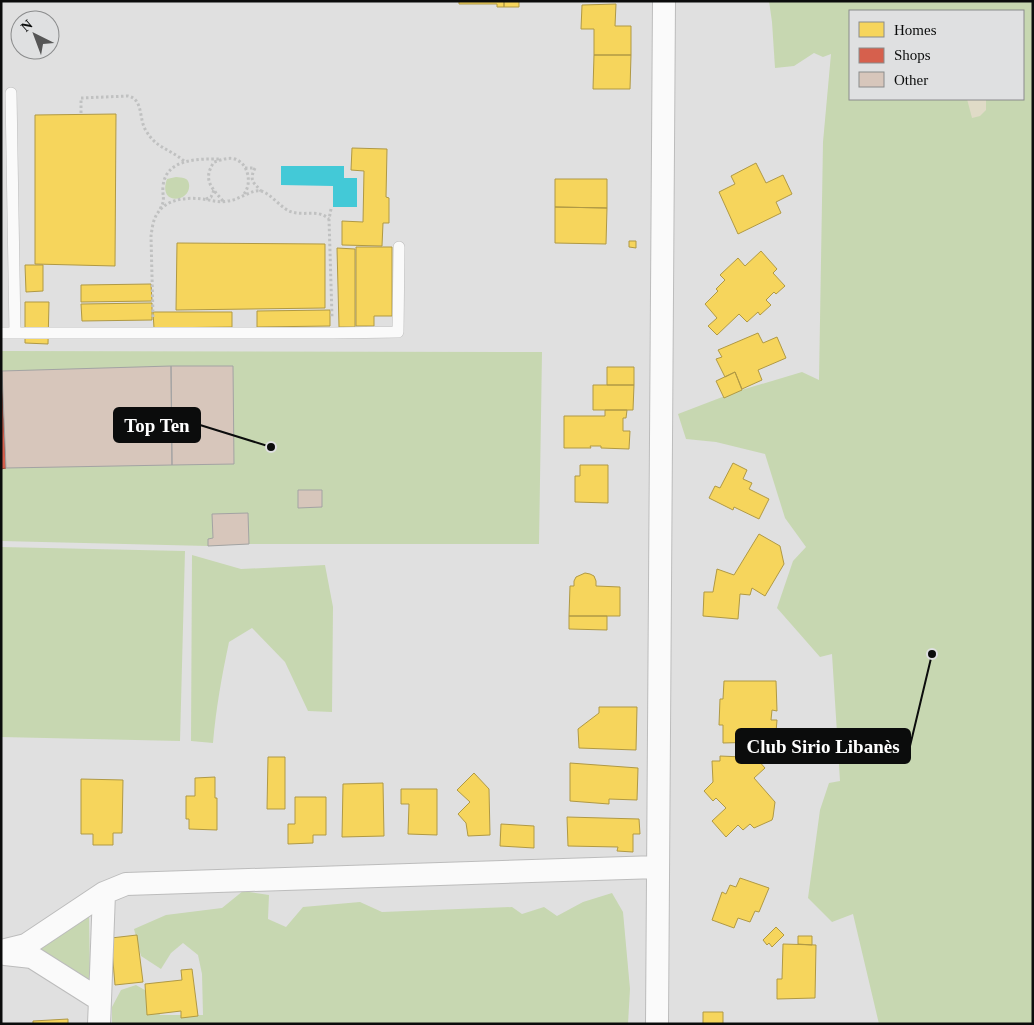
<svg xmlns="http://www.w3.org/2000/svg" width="1034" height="1025" viewBox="0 0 1034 1025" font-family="Georgia,serif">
<rect width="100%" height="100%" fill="#e0e0e0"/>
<!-- green -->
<path fill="#c7d7b1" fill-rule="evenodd" d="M769,1h264v1023h-154l-26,-110 -21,8 -24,-24 12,-88 9,-27 11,-2 -8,-127 -12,3 -43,-49 16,-47 13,-14 -21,-29 -20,-64 -49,-12 -30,-3 -8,-25 60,-23 64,-19 17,8 4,-238 8,-88 -8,3 -9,-4 -20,13 -19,2 -3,-46zM850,11h173v88h-173z
M176,177c6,1 12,0 13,7 3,18 -32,23 -22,-5z
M1,351l541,1 -3,192h-290l-41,2 -207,-5z
M1,547l184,4 -5,190 -179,-4z
M192,555l49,14 84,-4 8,42 -1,105 -24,-1 -23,-49 -33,-34 -23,14c-7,33 -13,66 -16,101l-22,-2z
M243,891l26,4 -1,24 18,8 17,-20 57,-5 22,10 130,-5 10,7 22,-7 13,9 26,-14 29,-9 11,19 7,77 -2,35h-516v-17l9,-17 15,-5 14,8 10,22h43l-1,-41 -4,-19 -15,-12 -12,10 -10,16 -20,-13 -7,-27 32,-14 56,-7z
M89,913l1,68 -56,-33z"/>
<!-- sand -->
<path fill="#e0dbc7" d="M967,99h19v11l-6,6 -8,2z"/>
<!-- water -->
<path fill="#43c9d7" d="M281,166h63v12h13v29h-24v-21l-52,-1z"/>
<!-- homes -->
<path fill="#f6d55c" stroke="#b09944" d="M459,1h45v6h-7v-3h-38z
M504,1h15v6h-15z
M616,4l-1,22h16v29h-37v-26h-13l1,-24z
M594,55h37l-1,34h-37z
M116,114l-1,152 -80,-2v-149z
M352,148l35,1 -1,48 3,1v25h-6l-1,23 -40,-1v-24l21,1 1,-51 -13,-1z
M756,163l10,20 17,-8 9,19 -16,8 5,11 -43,21 -19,-42 16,-8 -4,-8z
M555,179h52v29l-52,-1z
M555,207l52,1 -1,36 -51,-1z
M629,241h7v7l-7,-1z
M177,243l148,1v64l-149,2z
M356,247h36v69h-18v10h-18z
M337,248l18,1v78h-16z
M761,251l16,18 -4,4 12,13 -9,8 -2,-2 -8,8 5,5 -11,10 -2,-3 -11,10 -8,-8 -22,21 -9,-9 9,-8 -12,-14 13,-13 -2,-2 9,-9 -5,-5 18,-17 7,8z
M25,265h18v26l-17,1z
M151,284l1,17 -71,1v-17z
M25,302h24l-1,42 -23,-1z
M152,303v17l-70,1 -1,-17z
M330,310v16l-73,1v-16z
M153,312h79v15l-78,1z
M758,333l5,10 14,-6 9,21 -28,12 4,10 -20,9 -7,-17 -10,5 -9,-18 6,-2 -4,-7z
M607,367h27v18h-27z
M735,372l7,18 -18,8 -8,-17z
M593,385h41l-1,25h-40z
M605,410h22l-1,8h-3v13h7l-1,18 -28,-1v-2h-11l1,2h-27v-32h41z
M733,463l14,7 -4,9 9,4 -3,6 20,10 -10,20 -25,-12 -1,3 -24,-12 6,-12 5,2z
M580,465h28v38l-33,-1v-26h5z
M759,534l21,12 4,18 -19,32 -13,-8 -2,7 -10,-1 -2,25 -35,-3 1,-24h9l4,-23 17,6z
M585,573l5,1 4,2 2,5v5l24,1v29h-51l1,-30h4v-5l2,-4z
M569,616h38v14l-38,-1z
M724,681h52l1,30 -5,-1 -1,10h6l-1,12h-14v10l-39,1v-18h-4l1,-26h3z
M599,707h38l-1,43 -57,-2 -1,-19 21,-16z
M720,756l23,1 14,2 8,9 -11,10 21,24 -2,15 -1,3 -18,8 -4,-4 -7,6 -5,-5 -12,12 -14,-16 14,-13 -10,-10 -3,3 -9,-10 9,-9 -1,-21h8z
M268,757h17v52h-18z
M570,763l68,5 -1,32 -28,-1v5l-39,-3z
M474,773l15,16 1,46 -22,1 -2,-13 -8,-9 12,-12 -13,-12z
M215,777v21h2v32l-28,-1v-10h-3v-23h9v-18z
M81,779l42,1 -1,53h-9v12h-20v-11h-12z
M383,783l1,53 -42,1 1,-53z
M401,789h36v46l-29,-1 1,-30h-8z
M295,797h31v38h-13v8l-25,1v-20h7z
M567,817l72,2 1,15h-7v18l-16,-1 1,-4 -50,-1z
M501,824l33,2v22l-34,-2z
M740,878l29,10 -10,24 -4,-1 -5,11 -12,-4 -4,10 -22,-8 10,-28 4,2 4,-9 6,2z
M776,927l8,8 -12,12 -3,-4 -2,2 -4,-5z
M137,935l6,47 -28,3 -4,-47z
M798,936h14v9l-14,-1z
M783,944l33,1 -1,53 -38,1v-20h5z
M192,969l6,47 -17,2v-7l-34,4 -2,-31 37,-4 -1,-10z
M703,1012h20v12h-20z
M68,1019v5h-35v-3z"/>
<!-- shops -->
<path fill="#d6604d" stroke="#99473a" d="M1,371l5,97 -5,1z"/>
<!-- building -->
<path fill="#d7c6bb" stroke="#a3a3a3" d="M171,366l1,99 -166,3 -4,-97z
M171,366h62l1,98 -62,1z
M298,490h24v17l-24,1z
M248,513l1,31 -41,2v-7l5,-1 -1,-24z"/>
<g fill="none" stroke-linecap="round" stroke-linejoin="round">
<defs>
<path id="service" d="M11,93l4,240
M1,333h331l66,-1 1,-85"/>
<path id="minor" d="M1,951l25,-6 78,-52 22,-9 532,-17
M5,954l27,3 68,43 -1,24
M100,1000l4,-107
M657,1024l7,-1023"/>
</defs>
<!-- service casing -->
<use href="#service" stroke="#bcbcbc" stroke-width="12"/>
<!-- minor casing -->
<use href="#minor" stroke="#bcbcbc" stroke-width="24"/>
<!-- path -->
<path stroke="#c0c1c1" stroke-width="3" stroke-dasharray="2.5 2.5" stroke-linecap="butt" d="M81,113v-15l47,-2c15,3 11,22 17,33 11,20 24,19 39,32
M245,168h10c-6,12 -2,14 6,23
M206,199l5,-2 3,-7
M223,201c-11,-13 -21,-21 -9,-39 7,-2 14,-5 21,-3 14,5 17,25 9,35
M160,209c6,-10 2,-12 3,-23 3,-28 36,-27 56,-27
M331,209l-2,10 3,98
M153,317l-2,-81c1,-7 2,-16 6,-22 9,-15 29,-17 45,-15 9,1 17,4 26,2 11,-1 24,-12 33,-10 11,3 20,18 31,21 13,4 26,-3 37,7"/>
<!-- service -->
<use href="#service" stroke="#fafafa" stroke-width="11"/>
<!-- minor -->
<use href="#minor" stroke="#fafafa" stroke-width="22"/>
</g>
<!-- callouts -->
<path fill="none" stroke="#0b0c0c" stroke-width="2" d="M271 447L200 425M932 654L910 746"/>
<g fill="#0b0c0c" stroke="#dfe0e1" stroke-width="2">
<circle cx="271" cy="447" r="5"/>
<circle cx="932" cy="654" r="5"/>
</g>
<g fill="#0b0c0c" stroke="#0b0c0c" stroke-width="2">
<rect x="114" y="408" width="86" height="34" rx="5"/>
<rect x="736" y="729" width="174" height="34" rx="5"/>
</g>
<g font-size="19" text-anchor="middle" font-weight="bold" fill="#fff">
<text x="157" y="432">Top Ten</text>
<text x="823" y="753">Club Sirio Libanès</text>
</g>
<!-- border -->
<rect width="1034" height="1025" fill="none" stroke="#0b0c0c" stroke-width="5"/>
<!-- legend -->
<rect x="849" y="10" width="175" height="90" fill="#dfe0e1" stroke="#8a8b8c"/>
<rect x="859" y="22" width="25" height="15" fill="#f6d55c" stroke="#8a8b8c"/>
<text x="894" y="35" font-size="15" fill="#0b0c0c">Homes</text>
<rect x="859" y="48" width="25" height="15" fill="#d6604d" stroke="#8a8b8c"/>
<text x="894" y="60" font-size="15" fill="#0b0c0c">Shops</text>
<rect x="859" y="72" width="25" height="15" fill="#d7c6bb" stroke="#8a8b8c"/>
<text x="894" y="85" font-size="15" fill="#0b0c0c">Other</text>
<!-- north arrow -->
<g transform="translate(35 35) rotate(318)"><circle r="24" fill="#dfe0e1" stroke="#8a8b8c"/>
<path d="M0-4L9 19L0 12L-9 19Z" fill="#565656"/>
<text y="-8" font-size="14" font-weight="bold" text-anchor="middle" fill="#0b0c0c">N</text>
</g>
</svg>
